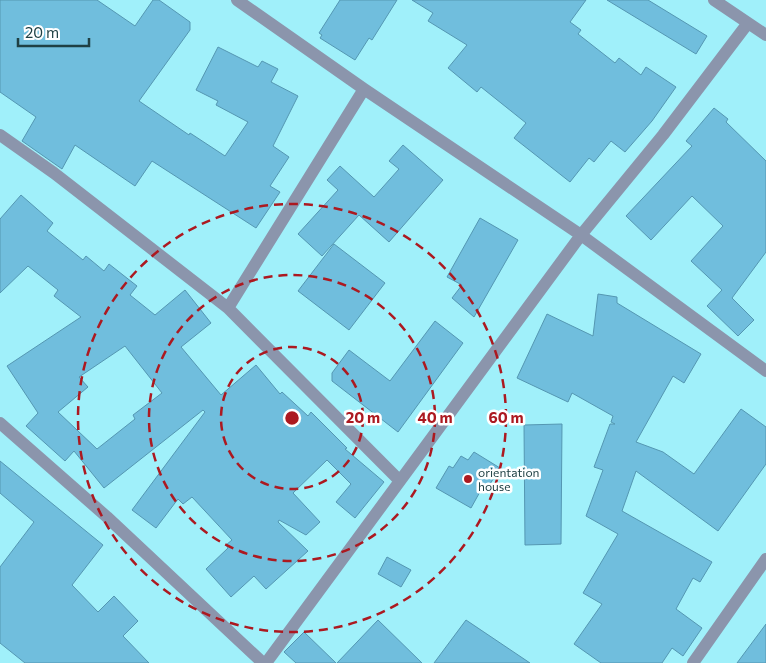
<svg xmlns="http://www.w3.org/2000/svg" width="766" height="663" viewBox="0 0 766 663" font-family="Commissioner,sans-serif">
<rect width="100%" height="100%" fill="#a0f0fa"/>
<!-- building -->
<path fill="#70bedd" stroke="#5497b2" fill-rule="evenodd" d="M0,0h97l38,26 18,-26h6l31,22v8l-51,71 50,34 1,-2 35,23 23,-34 -32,-17 2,-4 -22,-11 22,-43 40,20 4,-6 16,8 -7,13 27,14 -25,50 16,11 -19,29 10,6 -24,36 -104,-67 -17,25 -60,-41 -13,24 -40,-28 14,-24 -36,-25z
M340,0h57l-25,40 -3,-2 -14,22 -35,-22 2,-3 -3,-2z
M412,0h174l-16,22 11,8 -3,4 37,29 4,-5 22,17 5,-8 30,20 -24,34 -27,31 -14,-11 -17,21 -5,-4 -19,24 -56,-44 12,-15 -45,-36 -4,5 -29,-24 19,-23 -39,-24 5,-8z
M607,0h41l59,36 -11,18z
M714,108l14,11 -2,3 40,39v91l-34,46 22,22 -16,16 -31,-30 15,-16 -31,-29 32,-35 -31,-30 -41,44 -25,-24 66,-70 -6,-5z
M403,145l40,35 -54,62 -30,-27 -37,41 -24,-22 40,-44 -11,-10 13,-14 34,31 25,-28 -10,-8z
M21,195l32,28 -6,8 36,29 3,-4 18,15 5,-7 28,22 -7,9 25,20 30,-25 26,33 -30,24 40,48 35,-30 24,29 2,-2 26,24 3,-4 36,36 -2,1 39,33 -29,36 -19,-16 15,-18 -24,-24 -34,33 27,29 -14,13 -27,-15 -1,2 30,29 -42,38 -12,-13 -23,21 -25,-28 22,-21 -2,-3 6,-5 -40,-43 -9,7 -5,-5 -22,29 -24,-18 73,-98 -2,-2 -99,78 -30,-37 -9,10 -39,-35 12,-13 -31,-47 74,-49 -27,-21 4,-6 -30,-24 -28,27v-74zM125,346l37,47 -29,22 2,4 -38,30 -39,-37 30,-25 -9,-10z
M480,218l38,22 -44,77 -22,-19 10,-13 -15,-8z
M334,244l51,39 -36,47 -51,-39z
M598,294l19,3v6l84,51 -17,29 -11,-7 -37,66 27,10 31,22 47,-65 25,18v37l-48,67 -82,-60 -14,40 90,51 -12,20 -7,-4 -17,31 26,19 -19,28 -11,-8 -10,15h-61l-27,-19 28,-40 -19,-11 35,-59 -32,-18 17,-46 -9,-3 16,-43h5l-4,-2 2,-6 -41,-23 -4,9 -51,-24 30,-64 46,22z
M435,321l28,22 -65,89 -66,-51v-8l17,-23 41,31z
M562,424l-1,120 -36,1 -1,-120z
M474,452l26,16 -15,24 -4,-2 -10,18 -35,-20 13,-22 4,2 8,-12 7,4z
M0,461l103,84 -31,40 26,27 16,-16 24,25 -15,15 26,27h-124l-25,-20v-76l34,-45 -34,-29z
M387,557l24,13 -10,17 -23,-13z
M378,620l44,43h-85z
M466,620l64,43h-96z
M766,624v39h-29z
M304,632l32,31h-40l-12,-11z"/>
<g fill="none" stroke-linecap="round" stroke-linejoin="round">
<!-- minor -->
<path stroke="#8b95ac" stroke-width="12" d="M237,0l127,89 217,146 185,136
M714,0l52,35
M0,135l54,38 174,135 172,173
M228,308l136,-219
M0,423l107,94 156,146
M266,663l315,-428 82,-100 85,-112
M693,663l73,-104"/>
</g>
<!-- distance rings -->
<g fill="none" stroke="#ac1920" stroke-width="2.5" stroke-dasharray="9 6">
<circle cx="292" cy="418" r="71"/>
<circle cx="292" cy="418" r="143"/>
<circle cx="292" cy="418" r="214"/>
</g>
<!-- markers -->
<circle fill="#ac1920" stroke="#fff" stroke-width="2" cx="468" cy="479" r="5"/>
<g text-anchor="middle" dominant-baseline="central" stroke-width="5" stroke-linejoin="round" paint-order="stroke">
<!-- poi labels -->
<g font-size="12" fill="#1f4044" stroke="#fff" text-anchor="start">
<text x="478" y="472">orientation<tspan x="478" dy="14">house</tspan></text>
</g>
</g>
<circle cx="292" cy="418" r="8" fill="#ac1920" stroke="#fff" stroke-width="2.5"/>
<g font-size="15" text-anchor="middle" font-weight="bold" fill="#ac1920" stroke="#fff" stroke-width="5" stroke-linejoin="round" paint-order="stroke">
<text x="363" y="423">20 m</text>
<text x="435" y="423">40 m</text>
<text x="506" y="423">60 m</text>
</g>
<!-- scale -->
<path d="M18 38v8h71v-8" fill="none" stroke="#1f4044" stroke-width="2.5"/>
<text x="25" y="38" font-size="15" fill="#1f4044" stroke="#ffffff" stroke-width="4" paint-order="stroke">20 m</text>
</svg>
